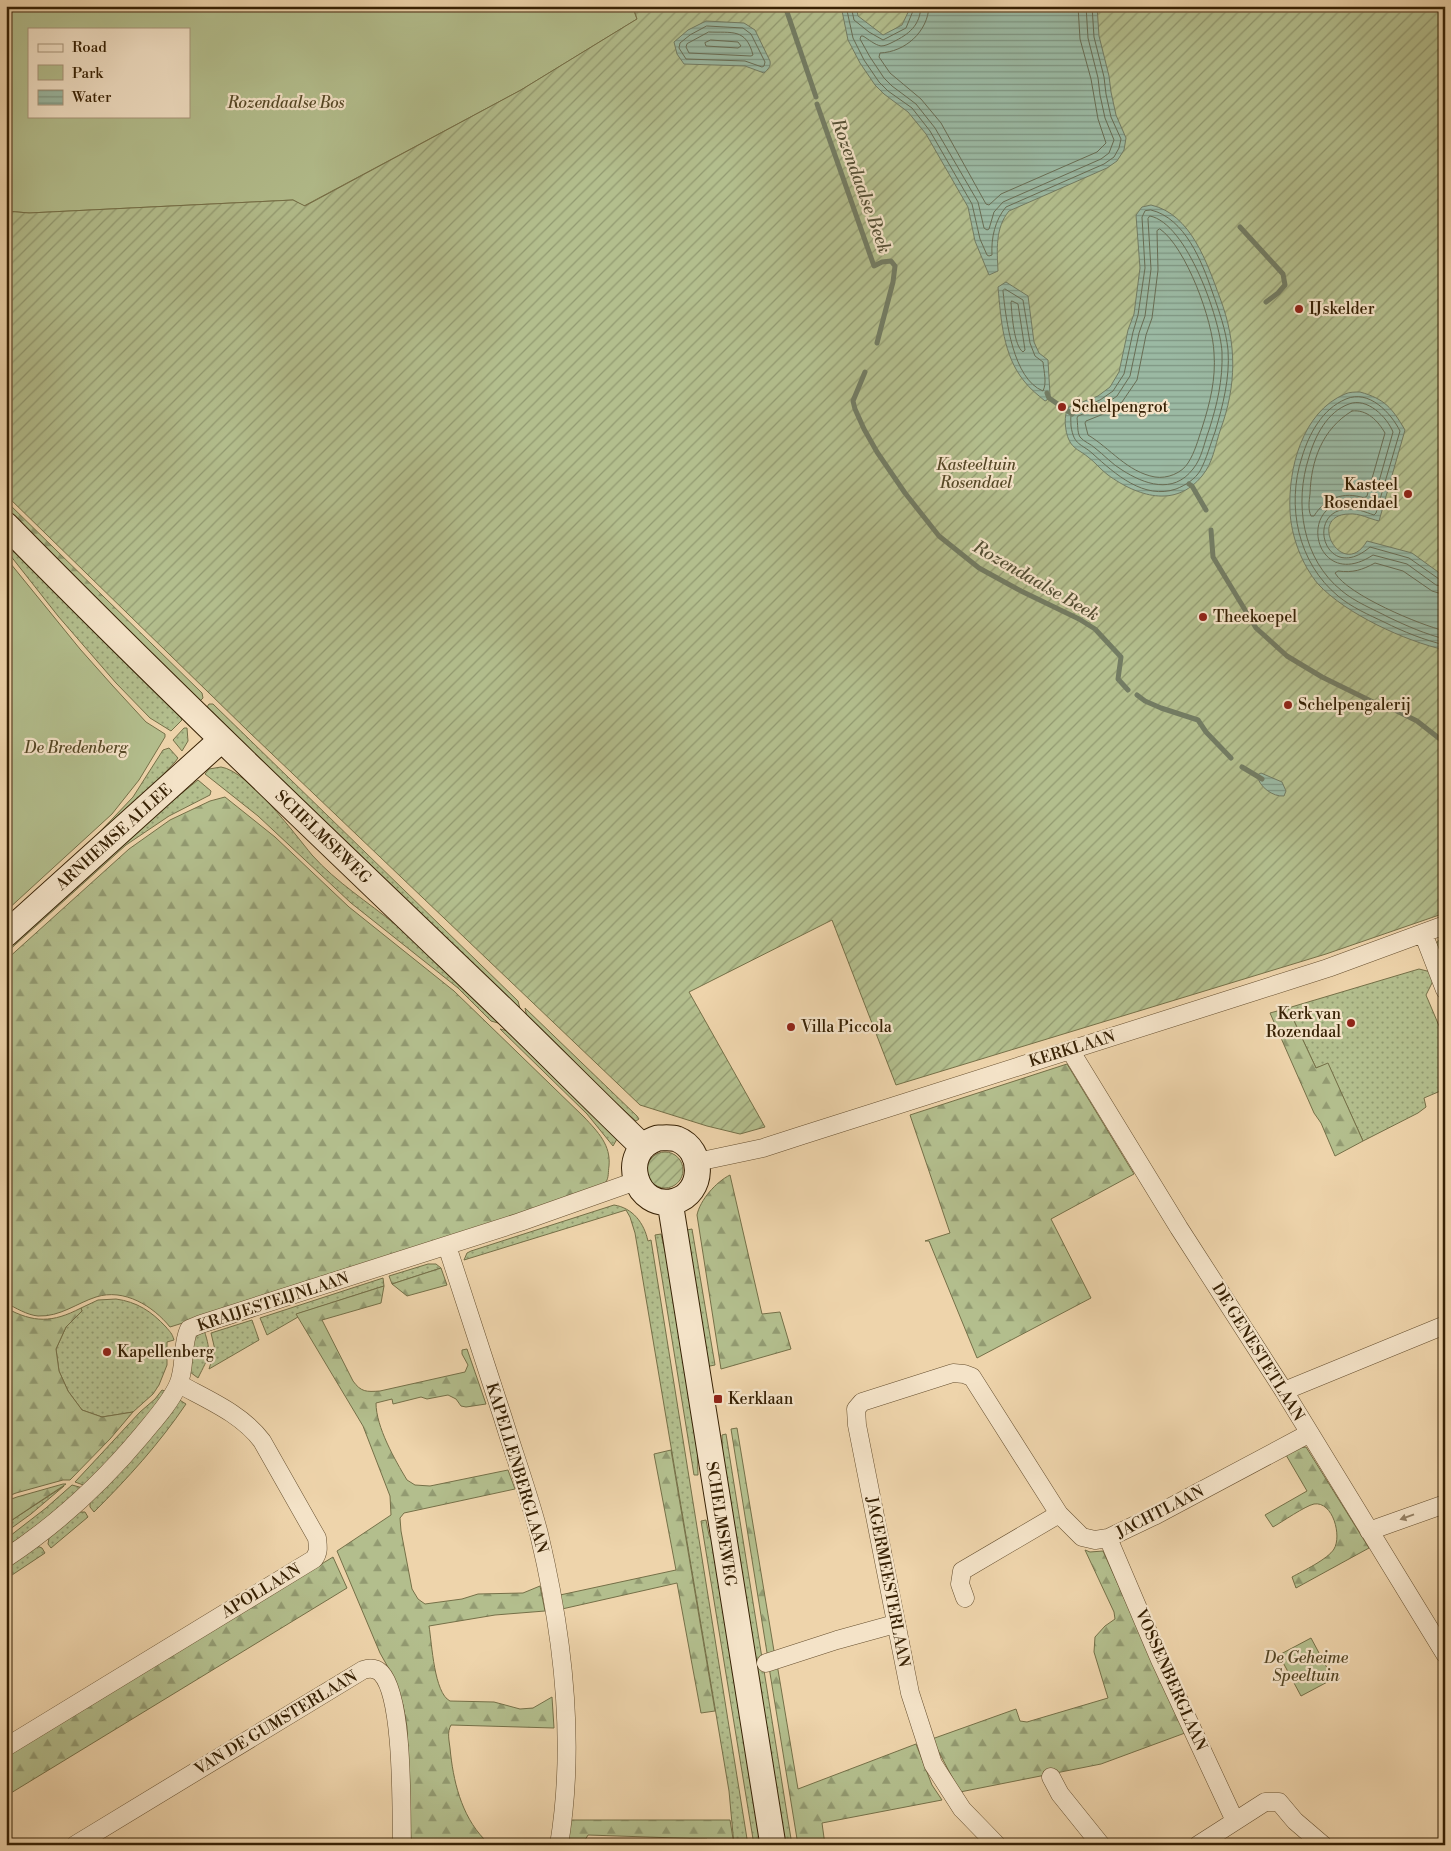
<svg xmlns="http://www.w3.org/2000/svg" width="1451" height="1851" viewBox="0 0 1451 1851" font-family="'Libre Bodoni',serif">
<defs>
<pattern id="grass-dots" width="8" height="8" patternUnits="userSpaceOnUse" patternTransform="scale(1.25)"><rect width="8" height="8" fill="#b3be8d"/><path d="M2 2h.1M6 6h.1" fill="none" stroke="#929a71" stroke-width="1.8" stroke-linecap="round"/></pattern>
<pattern id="forest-firs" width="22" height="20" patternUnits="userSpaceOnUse" patternTransform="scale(1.25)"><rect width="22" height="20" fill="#b3be8d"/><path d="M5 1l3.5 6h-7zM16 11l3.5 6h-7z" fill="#929a71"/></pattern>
<pattern id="garden-furrows" width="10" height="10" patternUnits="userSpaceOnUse" patternTransform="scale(1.25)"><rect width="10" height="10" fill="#b3be8d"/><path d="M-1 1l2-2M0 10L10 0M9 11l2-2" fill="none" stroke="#929a71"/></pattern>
<pattern id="water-rules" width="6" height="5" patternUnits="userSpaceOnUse" patternTransform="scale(1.25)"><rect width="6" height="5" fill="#9bb9a3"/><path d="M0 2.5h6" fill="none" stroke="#7f9683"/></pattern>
</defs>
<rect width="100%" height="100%" fill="#eed4ab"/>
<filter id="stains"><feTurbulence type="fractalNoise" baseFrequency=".004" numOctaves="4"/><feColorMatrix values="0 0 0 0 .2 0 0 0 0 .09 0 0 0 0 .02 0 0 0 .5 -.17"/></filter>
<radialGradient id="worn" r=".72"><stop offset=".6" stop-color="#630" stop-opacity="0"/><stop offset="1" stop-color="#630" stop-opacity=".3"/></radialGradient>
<!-- grass -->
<path fill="url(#grass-dots)" stroke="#757048" d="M6,538l90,96 85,84 1,2 -11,11 -21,-13 -34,-35 -58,-67 -52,-66z
M209,704h4l305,297 4,15 -315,-309z
M184,728h3l1,13 -6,10 -9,-11z
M169,748l9,10 -3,4 -56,60 -24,15 38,-40 30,-47z
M221,767c27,4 73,66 91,88 25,28 56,47 84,70 38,32 74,66 109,100l-14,-4 -33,-33 -107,-85 -93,-87 -53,-42 4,-5z
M198,780l13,11 -1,4 -41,21 -43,29 -120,108v-6l117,-106z
M1445,938v33l-10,-26 4,-5z
M1419,969l12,3 3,7 -8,16 19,45v49l-21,9 2,9 -8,6 -55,28 -35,-77 -12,4 -28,-60z
M525,1008l112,108 2,3 -3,2 -47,-42 -61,-57z
M500,1029l15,4 50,49 52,57 -4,7 -26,-32z
M614,1205c19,3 30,18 34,36l3,-1 97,605h-14l-5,-54 -94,-558 -5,-16 -4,-7 -162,50 3,-7 4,-2z
M692,1229l23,136 -10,2 -18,-137z
M661,1234l8,34 28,164 1,43h-4l-39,-240z
M428,1264h8l5,4 -49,16 -3,-8z
M383,1278l1,8 -87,28 1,3 -31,18 -7,-17z
M116,1299c21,3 35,12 50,28 4,5 6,6 8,13l-7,2v23l-8,20 -6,9 -20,18 -31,5 -20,-7 -14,-19 -9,-20 -3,-22 10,-22 16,-16 -1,-3 17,-8z
M252,1320l7,20 -50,29 6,-19 -4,-17z
M204,1330c8,24 5,26 -6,48l-8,-6 3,-33z
M162,1390l3,1 -17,26 -62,69 -11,-4 65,-70 15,-13z
M178,1399l8,5c-27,40 -58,74 -92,108l-4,-5v-6z
M726,1434l66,411h-10l-59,-369 -1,-41z
M72,1485l11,3 -14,14 -63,47v-10l40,-31z
M64,1486l-33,28 -25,18v-8z
M79,1512h6l3,5 -37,31 -3,-4 1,-6z
M706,1520l3,15 7,14 49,296h-11l-53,-324z
M37,1546l5,2 3,5 -39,26v-12z"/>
<!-- forest -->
<path fill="url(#forest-firs)" stroke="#757048" d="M6,501l196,192 1,5 -3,3 -194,-189z
M225,797l50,40 74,70 105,84 130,126c14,15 27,28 25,49 -1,6 0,11 -3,16l-30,15 -134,45 -272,85c-17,-21 -46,-39 -74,-30 -19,6 -36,20 -58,19 -11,-1 -22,-8 -32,-13v-343l123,-111 41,-29 40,-19z
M1288,1008l28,60 12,-5 35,78 -28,15 -14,-33 -7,-10 -44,-100z
M1067,1064l67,110 -83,45 40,79 -114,60 -48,-117h-4l25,-8 -40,-118z
M730,1175l32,139 18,-2 11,37 -70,20 -24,-154c3,-15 19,-33 33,-40z
M441,1268l6,17 -40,11 -15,-12z
M384,1286l-3,17 -59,17 31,61c8,11 13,11 27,10l85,-19 3,-7 -6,-11v-4l5,-1 19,55 -20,3 -5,-1 -5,-7 -8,-4 -21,4 -6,-2 -28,7 -1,-5 -16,4c0,24 19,57 31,77l8,5 15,1 78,-16 7,19 -111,24 -4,5 1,13 11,58 6,10 7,5 37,-5 16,-5 45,-1 17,-7 5,25 -50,4 -66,11c3,18 5,67 21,75l44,1 26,7 13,-1 19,-11 2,31 -103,-3c-4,7 -2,15 -1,23 3,32 11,67 34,91h-34l-5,6h-34l-4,-118 -4,-22 -10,-29 -13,-23 -43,-102 54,-36 -1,-19 -27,-70 -67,-112z
M6,1308c28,15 46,15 75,0l1,3 -16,16 -10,22 3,22 9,20 14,19 20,7 31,-5 -23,27 -40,41h-7l-47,13 -10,4z
M737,1428l38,229 -7,2 -37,-230z
M1306,1447l63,101 -73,40 -4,-11c11,-6 36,-18 42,-28 8,-13 -1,-48 -20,-45 -9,2 -32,18 -41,23l-8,-12 42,-24 -21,-36 12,-7z
M671,1450l44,261 -14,2 -24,-130 -115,26 -2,-14 116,-25 -22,-116z
M63,1484h3l-60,40v-23l11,-4z
M1085,1550l5,2 13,-1 82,182 -84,31 -141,28 -28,-53 84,-30 4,12 7,1 81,-24 -14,-46 1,-15 10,-11 10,-7 -1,-7z
M333,1557l14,31 -341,208v-39z
M777,1664l21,125 118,-45 16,41 10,15 -120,23 3,22h-27l-29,-178z
M568,1820h162l4,25h-21l-6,-6 -119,-4 -6,10h-14l-2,-2z"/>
<!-- park -->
<path fill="#b3be8d" stroke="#757048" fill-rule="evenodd" d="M6,6h626l5,13 -116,71 -217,116 -11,-6 -264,13 -23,-2zM29,29h160v87h-160z
M6,558l74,91 32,36 34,37 19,12v3l-26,43 -27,34 -106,97z
M1311,1638l22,41 -32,17 -22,-41z"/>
<!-- garden -->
<path fill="url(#garden-furrows)" stroke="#757048" d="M633,6h812v907l-119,41 -430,131 -64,-165 -143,72 76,135 -25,7 -33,-8 -67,-21 -391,-373 -243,-237v-284l23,2 264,-13 12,6 216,-116 116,-71z
M647 1170a18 18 0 1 1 36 0a18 18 0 1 1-36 0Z"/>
<!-- water -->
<path fill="url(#water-rules)" stroke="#737c63" d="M841,6h15l2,10 25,19 19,-10 9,-19h186l2,30 10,40 2,16 5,23 10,23 -2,12 -7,11 -10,7 -98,43c-14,17 -12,39 -11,60l-9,4 -14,-34 -7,-34 -42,-73 -18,-22 -24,-18 -9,-9 -15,-22 -12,-23z
M706,21l38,2 11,7 15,31c1,6 -2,8 -6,12l-19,-7 -61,-2 -7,-10 -3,-12 14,-12z
M1151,205c40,9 56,58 69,93 17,45 17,87 0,133 -5,15 -7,32 -18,45 -27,33 -65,20 -94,-1 -7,-5 -13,-13 -20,-18 -7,-6 -15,-8 -19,-17 -4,-8 -6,-26 0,-33l29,-11 12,-9 9,-15 9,-42 6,-16 6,-46 -4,-53 6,-8z
M1006,282l22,14 6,46 5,11 9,7 2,35 -3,5 -2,1c-7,-6 -15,-12 -21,-20 -21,-26 -23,-61 -26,-94z
M1360,392c25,7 32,16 45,38l-26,91c-9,-2 -20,-8 -30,-7 -44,1 -6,68 18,27l45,12 33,24v73c-40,-9 -99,-36 -127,-66 -16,-19 -27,-48 -28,-73 -2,-42 12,-99 55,-117 4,-2 10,-2 15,-2z
M1261,773l21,9 4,9 -2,5c-11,1 -25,-9 -27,-21z"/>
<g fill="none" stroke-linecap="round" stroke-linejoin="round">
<!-- shore -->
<path stroke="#696d54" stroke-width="1" d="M846,6l7,32 11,22 15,22 9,9 24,17 18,23 42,73 8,35 7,16 2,1 3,-1c-1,-17 3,-35 14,-48l98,-43 10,-7 5,-9 2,-9 -10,-22 -5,-23 -2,-17 -10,-40 -2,-31
M851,6l3,14 15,12 14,8 23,-12 9,-22
M921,6c-1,20 -12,28 -28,36 -4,2 -8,4 -12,4 -6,-1 -13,-7 -18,-10h-2l-1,3 10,18 14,21 8,8 24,18 19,24 43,74 6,26 3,2 2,-1 5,-17 9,-10 98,-43 8,-6 5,-13 -9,-22 -5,-23 -2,-17 -10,-40 -2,-32
M929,6c-1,26 -24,46 -49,47l-1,4 11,16 31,26 20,24 45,81 3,1 12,-11 96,-42 9,-9 -8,-24 -7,-40 -11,-40 -2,-33
M707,26l36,2 8,6 14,28 -1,4 -2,1 -17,-6 -59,-2 -7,-11 1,-5 10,-8z
M709,32c23,1 37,-4 44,23l-2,1 -62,-3 -3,-6 1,-3z
M711,40l27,2 3,4 -3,2 -32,-2 -1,-3z
M1151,210c34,8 51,52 61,81 7,20 14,39 16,59 2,28 -5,55 -13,82 -5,13 -8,26 -15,39 -5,8 -14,14 -24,18 -32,11 -61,-15 -83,-35 -12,-11 -19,-8 -22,-28 0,-5 -1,-9 1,-14l28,-12 13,-9 11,-17 9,-42 5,-17 7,-47 -3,-51 3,-6z
M1150,216c37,7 70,103 72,136 1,28 -5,53 -13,78 -5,13 -7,28 -16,39 -20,26 -49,15 -71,1 -10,-6 -18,-15 -27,-22 -4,-4 -11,-6 -15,-11 -3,-5 -2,-13 -3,-19l1,-2 25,-10 14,-10 13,-20 9,-43 6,-17 6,-47 -3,-50z
M1160,229c26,18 53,92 54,124 2,26 -4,50 -12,75 -4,12 -7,24 -14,35 -6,10 -21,16 -33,14 -28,-5 -45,-29 -67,-42l-3,-12 1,-2 20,-8 16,-11 15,-22 9,-45 6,-17 6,-48 -1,-39z
M1005,289l18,11 7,43 5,13 8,6c1,10 4,21 0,29 -30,-12 -37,-71 -40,-100z
M1012,301l6,3 7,46 -2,2c-9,-6 -11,-37 -12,-49z
M1352,411c15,-2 26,10 33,22l-18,63 -3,2c-20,-7 -39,0 -50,18h-3c-3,-6 -2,-15 -1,-22 1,-33 12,-65 42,-83z
M1445,581l-6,-2 -30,-21 -39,-11c-44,38 -66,-35 -23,-38 9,-1 18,3 27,6l2,-2 24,-82c-9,-18 -31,-42 -54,-32 -24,10 -37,35 -44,58 -16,49 -4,106 36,139 13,11 31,19 46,26 20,10 40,18 61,23
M1445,587l-9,-2 -29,-21 -34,-9c-56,37 -77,-48 -27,-53 9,0 16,3 24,5l2,-1 21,-74c-6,-15 -26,-35 -44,-28 -22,8 -34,32 -40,53 -15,46 -7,102 33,134 13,11 31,18 46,26 19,9 37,17 57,22
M1445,595l-13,-4 -29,-20 -28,-8c-13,7 -22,10 -37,8l-3,2c13,22 85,52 110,58"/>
<!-- stream -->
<path stroke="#737c63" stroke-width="5" d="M785,6l31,91
M817,104l57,162 8,-4 9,-1 4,5 -2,16 -16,61
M1240,227l43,47 2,11 -7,8 -12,9
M865,372l-12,29 2,8 9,20 13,23 28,41 34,43 40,32 42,23 58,28 16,10 26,28 -3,22 10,11
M1047,393l2,5 23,16
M1189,484l3,2 14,24
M1211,530l2,27 43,71 31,28 35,21 57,28 16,5 22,11 28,22
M1137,695l8,6 16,7 37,12 8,12 25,26
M1242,767l20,12"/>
<defs>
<path id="street" d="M1423,933l22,57
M1070,1050l109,178 105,163 161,263
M697,1162l66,-14 40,-13 453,-144 72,-23 117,-43
M447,1246c19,57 37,115 56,172 12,39 26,77 36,116 24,100 37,208 20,311
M1284,1391l161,-66
M1369,1531l76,-27
M1108,1538l52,122 75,161
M6,1558c53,-35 96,-75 136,-123 13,-16 28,-32 36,-50 8,-17 3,-39 11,-56l12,-5 319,-102 116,-41
M965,1598l-5,-14 2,-13 97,-57
M766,1663l71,-23 58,-16
M6,1747l308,-188c5,-7 4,-12 3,-21l-55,-97c-20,-27 -54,-41 -83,-57
M1051,1777l9,17 41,51
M75,1845l288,-175c6,-2 13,-2 18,3 23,24 20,136 21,172
M997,1845l-35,-36 -29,-45 -23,-71 -53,-268 -1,-16 6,-7 91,-29 11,1 8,3 87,137 23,23 13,3 13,-2 46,-22 154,-82
M1198,1845l67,-43h14l16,19 28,24"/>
<path id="secondary" d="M6,525c159,162 323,318 487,475 50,48 99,98 150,147
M6,934l215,-194
M658,1138c7,0 13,-1 19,1 28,11 27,54 -2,62 -39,11 -59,-50 -17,-63z
M670,1202l103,643"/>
</defs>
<!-- street casing -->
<use href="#street" stroke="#654e2e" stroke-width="19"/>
<!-- secondary casing -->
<use href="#secondary" stroke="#372104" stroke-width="27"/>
<!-- street -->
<use href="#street" stroke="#f4e3c8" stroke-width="18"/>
<!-- secondary -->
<use href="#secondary" stroke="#f4e3c8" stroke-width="25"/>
</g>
<!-- one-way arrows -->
<defs><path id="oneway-solid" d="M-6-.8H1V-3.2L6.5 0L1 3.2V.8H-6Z" transform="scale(1.25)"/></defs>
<use fill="#968266" href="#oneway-solid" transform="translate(1407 1517) rotate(160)"/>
<!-- markers -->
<g fill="#8f2418" stroke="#f4e3c8" stroke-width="2">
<circle cx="1299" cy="309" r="5"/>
<circle cx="1062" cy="407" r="5"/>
<circle cx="1408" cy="494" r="5"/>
<circle cx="1203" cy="617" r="5"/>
<circle cx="1288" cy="705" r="5"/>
<circle cx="1351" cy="1023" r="5"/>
<circle cx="791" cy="1027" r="5"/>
<circle cx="107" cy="1352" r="5"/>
<rect x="713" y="1394" width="10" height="10" rx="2.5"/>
</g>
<g text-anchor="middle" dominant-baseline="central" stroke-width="4.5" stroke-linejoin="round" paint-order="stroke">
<!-- park labels -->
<g font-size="16" font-style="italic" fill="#564826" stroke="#f4e3c8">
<text x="286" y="103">Rozendaalse Bos</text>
<text x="976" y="465">Kasteeltuin<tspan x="976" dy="18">Rosendael</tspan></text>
<text x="76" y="748">De Bredenberg</text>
<text x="1306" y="1658">De Geheime<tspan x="1306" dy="18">Speeltuin</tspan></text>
</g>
<!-- poi labels -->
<g font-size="16" fill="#372104" stroke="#f4e3c8" text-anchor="start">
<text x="1309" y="309">IJskelder</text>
<text x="1072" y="407">Schelpengrot</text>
<text x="1398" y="485" text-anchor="end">Kasteel<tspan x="1398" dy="18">Rosendael</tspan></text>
<text x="1213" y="617">Theekoepel</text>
<text x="1298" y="705">Schelpengalerij</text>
<text x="1341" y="1014" text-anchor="end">Kerk van<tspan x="1341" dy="18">Rozendaal</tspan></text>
<text x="801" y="1027">Villa Piccola</text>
<text x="117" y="1352">Kapellenberg</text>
<text x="728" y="1399">Kerklaan</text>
</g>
<!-- street labels -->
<g font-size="16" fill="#372104" stroke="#f4e3c8">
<text transform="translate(114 837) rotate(-42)">ARNHEMSE ALLEE</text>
<text transform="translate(323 837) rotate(44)">SCHELMSEWEG</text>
<text transform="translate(1072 1049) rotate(-17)">KERKLAAN</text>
<text transform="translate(273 1302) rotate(-18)">KRAIJESTEIJNLAAN</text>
<text transform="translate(1258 1352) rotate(58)">DE GENESTETLAAN</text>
<text transform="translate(517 1468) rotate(73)">KAPELLENBERGLAAN</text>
<text transform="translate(1160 1512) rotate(-27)">JACHTLAAN</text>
<text transform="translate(721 1524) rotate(81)">SCHELMSEWEG</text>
<text transform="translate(888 1582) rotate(79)">JAGERMEESTERLAAN</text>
<text transform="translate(261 1591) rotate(-31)">APOLLAAN</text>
<text transform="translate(1171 1680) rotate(66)">VOSSENBERGLAAN</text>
<text transform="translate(276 1723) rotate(-31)">VAN DE GUMSTERLAAN</text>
</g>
<!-- water labels -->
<g font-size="18" font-style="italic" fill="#554f34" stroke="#f4e3c8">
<text transform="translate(861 186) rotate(70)">Rozendaalse Beek</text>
<text transform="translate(1036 581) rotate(30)">Rozendaalse Beek</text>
</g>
</g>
<!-- margin -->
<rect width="1451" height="1851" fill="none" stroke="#eed4ab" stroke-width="25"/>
<rect x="8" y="8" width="1436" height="1836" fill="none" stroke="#372104" stroke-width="2.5"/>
<rect x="12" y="12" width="1426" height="1826" fill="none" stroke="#372104"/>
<!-- legend -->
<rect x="28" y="28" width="162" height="90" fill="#f4e3c8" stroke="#a8957a"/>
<rect x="38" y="44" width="25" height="8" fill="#f4e3c8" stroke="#a8957a"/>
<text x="72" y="52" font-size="15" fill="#372104">Road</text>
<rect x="38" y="65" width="25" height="15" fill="#b3be8d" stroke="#a8957a"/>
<text x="72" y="78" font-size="15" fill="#372104">Park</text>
<rect x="38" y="90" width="25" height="15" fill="url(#water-rules)" stroke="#a8957a"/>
<text x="72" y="102" font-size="15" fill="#372104">Water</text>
<rect width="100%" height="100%" filter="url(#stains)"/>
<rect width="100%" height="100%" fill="url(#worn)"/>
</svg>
